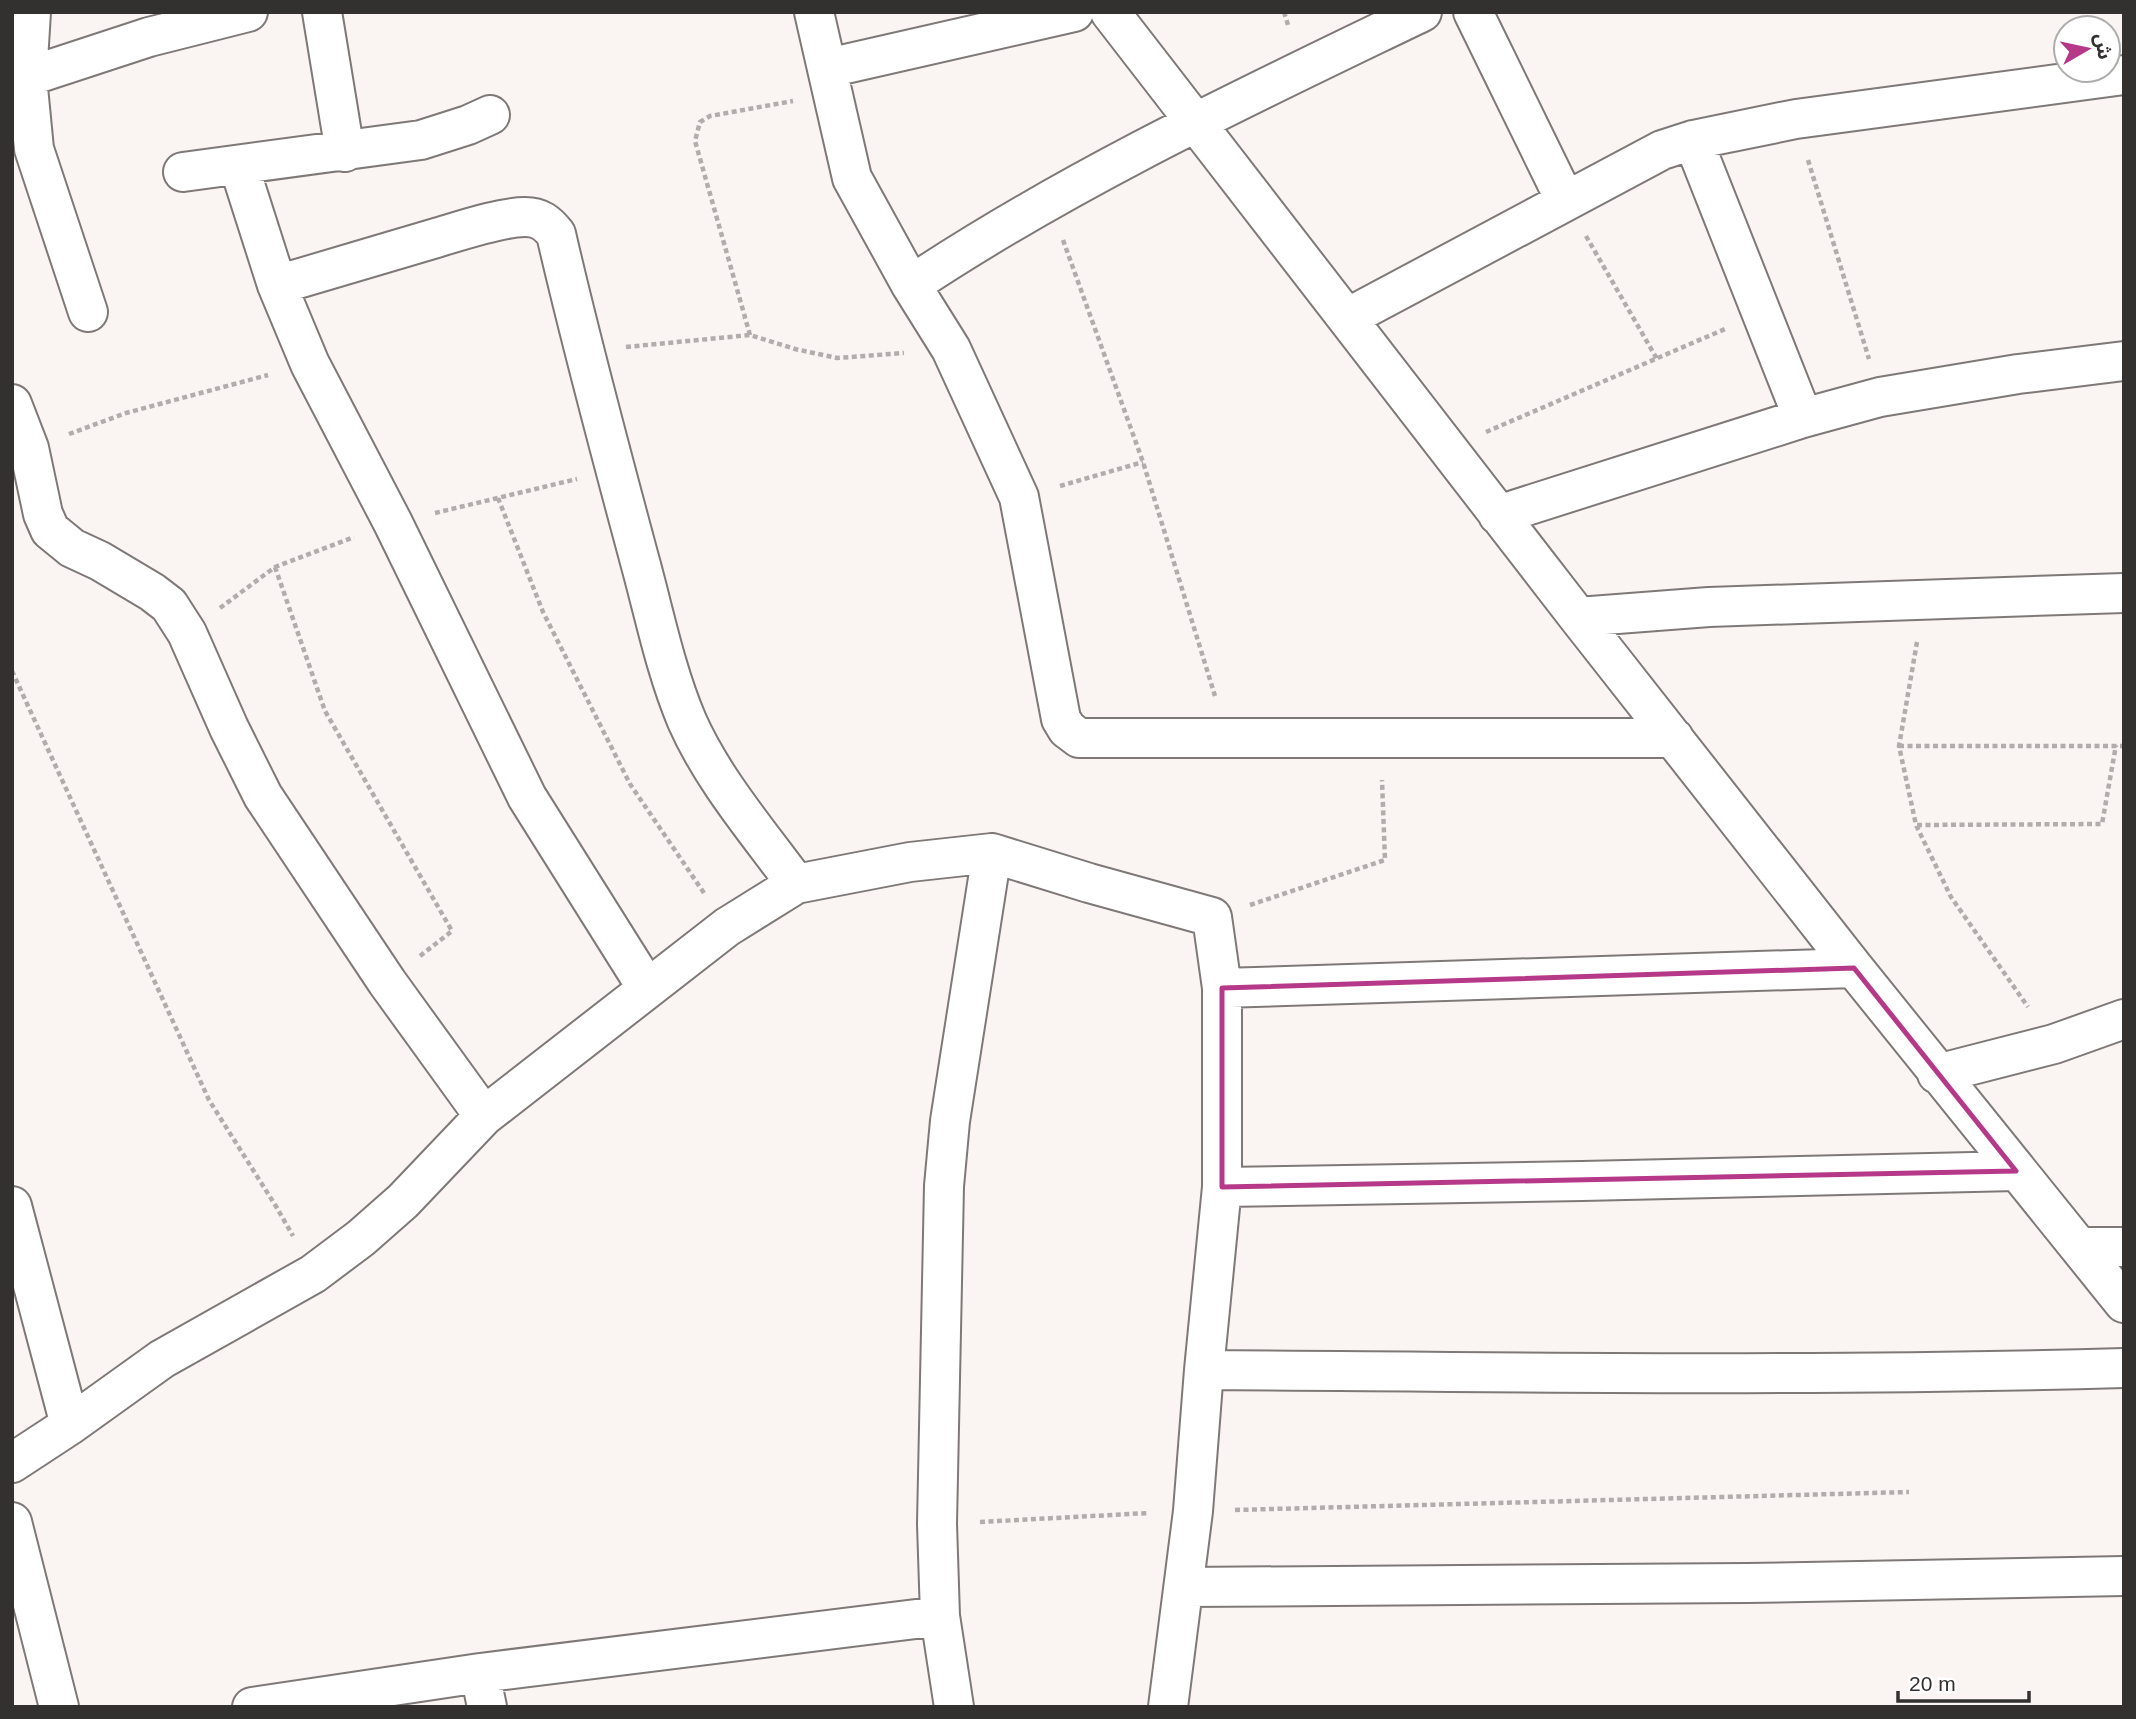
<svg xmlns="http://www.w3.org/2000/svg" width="2136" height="1719" viewBox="0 0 2136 1719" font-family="Helvetica,'Noto Sans Arabic',sans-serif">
<rect width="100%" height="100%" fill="#faf4f2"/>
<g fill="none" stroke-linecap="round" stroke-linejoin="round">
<defs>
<path id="minor" d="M322,12l23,140
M814,12l38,166 59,107
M1110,12l468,605 276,351 270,335
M1422,12c-174,84 -350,166 -511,273l40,64 68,148 42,222 6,10 12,9h595
M1473,12l92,188
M828,68l246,-56
M27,77l4,-65
M1693,140l110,278
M239,166l38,119 33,79 83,159 134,274 120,191
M183,172l238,-32 47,-15 22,-10
M277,285c53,-16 106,-31 159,-47 24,-7 65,-21 89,-21 15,0 22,6 31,17 25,109 54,216 83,324 15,54 26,111 48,163 26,59 71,111 109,163
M88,312l-54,-163 -7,-72 122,-40 99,-25
M1347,318l315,-168 31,-10 103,-21 328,-44
M12,404l17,44 14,66 7,16 22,18 28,13 52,31 17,13 18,28 42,95 34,68 124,186 97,134
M1498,515l305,-97 77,-21 138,-23 106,-13
M1578,617l131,-10 415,-14
M1222,988l632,-20
M1937,1074l117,-30 70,-25
M1222,1187l360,-6 434,-10
M12,1206l58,219
M2079,1247h45
M1204,1370c307,2 613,7 920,-2
M12,1463l58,-38 92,-66 151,-85 48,-36 42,-37 81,-85 243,-189 69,-43 114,-22 82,-9 97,30 123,34 10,71v199l-18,183 -11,141 -25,196
M12,1522l47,185
M1184,1587l563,-4 377,-7
M480,1673l7,34
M252,1707l228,-34 460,-57
M954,1707l-14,-91 -3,-92 7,-338 6,-65 42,-268"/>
</defs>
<!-- minor casing -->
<use href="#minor" stroke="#7e7977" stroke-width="42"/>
<!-- path -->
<path stroke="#b2adac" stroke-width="4.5" stroke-dasharray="5 3.5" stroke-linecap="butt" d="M1284,12l5,16
M1808,160l61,199
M1586,236l71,123
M1063,240l80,222 72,234
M750,335l-55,-194 5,-19 10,-6 83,-15
M626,347l124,-12 45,14 42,9 67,-5
M1486,432l239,-103
M69,434l57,-21 142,-38
M1060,486l83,-24
M498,498l45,114 87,172 74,109
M435,513l142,-34
M275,567l50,144 127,220 -32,25
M220,608l55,-41 79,-30
M1917,642l-18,104 17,79 35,72 77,110
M12,671l197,429 68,108 16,28
M1899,746h225
M1917,825l185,-1 14,-79
M1250,905l135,-45 -3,-80
M1235,1510l674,-18
M980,1522l169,-9"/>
<!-- minor -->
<use href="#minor" stroke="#fff" stroke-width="38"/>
</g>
<!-- marked area -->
<path fill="none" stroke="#b63989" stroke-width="5" stroke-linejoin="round" d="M1854,968l162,203 -794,16v-199z"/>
<!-- border -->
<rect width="2136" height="1719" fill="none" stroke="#333130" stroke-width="28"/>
<!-- north arrow -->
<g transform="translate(2087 49) rotate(81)"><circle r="33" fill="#ffffff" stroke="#adadac" stroke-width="2"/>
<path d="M0-5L12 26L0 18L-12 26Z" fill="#b63989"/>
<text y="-10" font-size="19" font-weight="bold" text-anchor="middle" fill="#333130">ش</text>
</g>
<!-- scale -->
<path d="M1898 1691v10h131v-10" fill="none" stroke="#333130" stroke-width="3.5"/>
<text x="1909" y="1691" font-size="21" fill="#333130" stroke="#ffffff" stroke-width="5" paint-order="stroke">20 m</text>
</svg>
